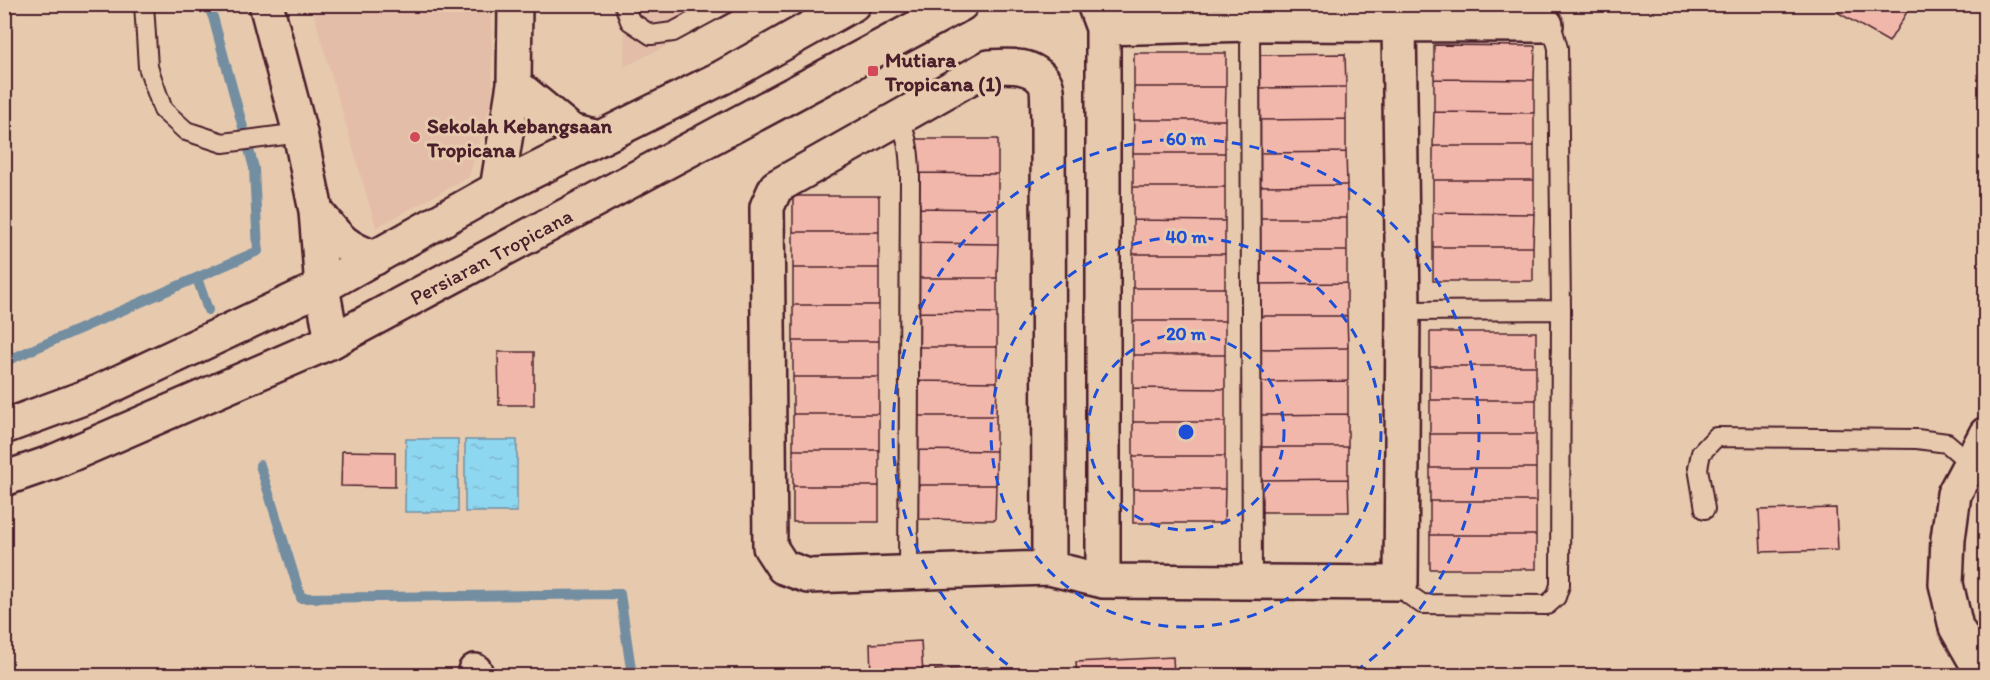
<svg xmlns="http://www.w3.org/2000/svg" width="1990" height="680" viewBox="0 0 1990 680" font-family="Itim,sans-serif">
<defs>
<pattern id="water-ripples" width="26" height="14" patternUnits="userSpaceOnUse" patternTransform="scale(1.5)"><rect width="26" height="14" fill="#8ed7f0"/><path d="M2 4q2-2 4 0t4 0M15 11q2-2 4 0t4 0" fill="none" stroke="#7cb8ce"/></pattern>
</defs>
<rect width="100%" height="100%" fill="#e7caae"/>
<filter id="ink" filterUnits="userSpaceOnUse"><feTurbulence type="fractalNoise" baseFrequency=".0167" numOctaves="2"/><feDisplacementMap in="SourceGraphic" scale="12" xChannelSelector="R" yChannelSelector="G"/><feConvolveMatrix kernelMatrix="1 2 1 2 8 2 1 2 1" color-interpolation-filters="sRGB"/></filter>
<g filter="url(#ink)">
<!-- built -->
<path fill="#e4bda8" d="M311,5h180l2,91 -24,81 -93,51z
M625,5h125l-126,62z"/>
<!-- water -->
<path fill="url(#water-ripples)" stroke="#738da1" stroke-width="1.5" d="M406,439h52v73h-53z
M465,440h52v72h-52z"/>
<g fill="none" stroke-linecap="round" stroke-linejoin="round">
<!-- stream -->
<path stroke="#738da1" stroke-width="10" d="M197,278l11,32
M4,362l254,-111 -4,-83 -41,-151 -6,-13
M260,465l41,133 319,-4 12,82"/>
</g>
<!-- building -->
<path fill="#f1b7aa" stroke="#4a1f2b" stroke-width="1.5" d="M1841,4h65l4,3 -21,35 -52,-30z
M1434,45l101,1 -1,34 -100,-1z
M1134,53h92v34h-92z
M1345,54l1,33 -91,1v-33z
M1434,79l100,1v33l-100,-1z
M1134,87h92l-1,33h-91z
M1346,87v32l-91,1v-32z
M1434,112l100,1v33h-101z
M1346,119v33l-90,1 -1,-33z
M1134,120h91v33h-92z
M915,139h83v35l-83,-1z
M1433,146h101v34h-101z
M1346,152l1,33 -91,1v-33z
M1133,153h92v34h-92z
M915,173l83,1v35l-83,-1z
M1433,180h101v34l-101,-1z
M1347,185v33h-91v-32z
M1133,187h92v34l-92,-1z
M793,196h86v36h-86z
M915,208l83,1v35l-83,-1z
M1433,213l101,1 -1,33h-100z
M1256,218h91v33h-91z
M1133,220l92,1v33h-92z
M793,232h86v36h-86z
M915,243l83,1 -1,34h-83z
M1433,247h100v34h-100z
M1256,251h91v32l-91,1z
M1133,254h92v34h-92z
M793,268h86v37h-86z
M914,278h83v35l-83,-1z
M1347,283v33h-90l-1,-32z
M1133,288h92v33h-92z
M793,305h86v36h-86z
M914,312l83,1v34h-83z
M1257,316h90l1,32 -91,1z
M1133,321h92v34h-92z
M1430,332h106v34h-106z
M793,341h86v36h-86z
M914,347h83v35l-83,-1z
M1348,348v33l-90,1 -1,-33z
M498,352h36v53h-35z
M1133,355h92v34l-92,-1z
M1430,366h106v34h-106z
M793,377h86v37h-86z
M914,381l83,1 -1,34h-83z
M1348,381v33l-90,1v-33z
M1133,388l92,1v33h-92z
M1430,400h106v34h-106z
M793,414h86v36h-86z
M1348,414v33h-90v-32z
M913,416h83v35l-83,-1z
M1133,422h92v34h-92z
M1430,434h106v34h-106z
M1258,447h90v32l-90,1z
M793,450h86v36h-86z
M913,450l83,1v34h-84z
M342,451l53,1v35l-54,-1z
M1133,456h92v33h-92z
M1430,468h106v33h-106z
M1348,479l1,33h-91v-32z
M912,485h84l-1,35 -83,-1z
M793,486h86v36h-86z
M1133,489h92l-1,34h-91z
M1430,501h106v34h-106z
M1836,508l2,42 -77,2 -2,-42z
M1430,535h106v34h-106z
M921,641l2,35h-52l-1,-32z
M1173,657l1,19h-97l-1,-14z
M988,667l1,9h-53l-1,-6z"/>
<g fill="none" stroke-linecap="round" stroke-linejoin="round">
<defs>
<path id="service" d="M144,4l4,63 15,43 23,21 37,12 77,-10
M624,4l6,17 21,14 22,-3 52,-28
M1250,24l2,559
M899,117c9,21 11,39 11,62l-2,393
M1403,311l158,-1
M1705,509l-7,-41 3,-15 15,-16 201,2 30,4 22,19
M1401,583l8,12 13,9 125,1 9,-8 4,-12 1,-275 -3,-262 -4,-14 -8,-9"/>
<path id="minor" d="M266,4l34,129 16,78 6,76 10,54
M1094,4l9,24v553
M1103,28l147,-4 296,1
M316,211c21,26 26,36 59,47
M1049,568l-1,-452c-1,-9 1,-25 -3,-33 -12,-20 -37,-17 -56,-16l-213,120 -9,20 3,340 13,20 25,9 241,-8 54,13 298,2 2,-272 -4,-287
M475,671l1,5
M1984,676l-28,-49 -10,-43 2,-45 6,-45 32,-60"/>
<path id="tertiary" d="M514,84l57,47 27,7
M497,189l17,-105 1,-80"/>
<g id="secondary">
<path d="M4,427l90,-33 228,-107 175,-98 226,-112 130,-73"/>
<path id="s1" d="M4,479l49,-17 279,-121 629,-337"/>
</g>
</defs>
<!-- service casing -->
<use href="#service" stroke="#4a1f2b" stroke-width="22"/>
<!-- minor casing -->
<use href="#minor" stroke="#4a1f2b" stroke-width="38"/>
<!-- tertiary casing -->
<use href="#tertiary" stroke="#4a1f2b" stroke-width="38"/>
<!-- secondary casing -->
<use href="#secondary" stroke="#4a1f2b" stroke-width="38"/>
<!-- service -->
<use href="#service" stroke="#e7caae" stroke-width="18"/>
<!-- minor -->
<use href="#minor" stroke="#e7caae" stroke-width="33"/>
<!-- tertiary -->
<use href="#tertiary" stroke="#e7caae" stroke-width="33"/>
<!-- secondary -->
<use href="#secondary" stroke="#e7caae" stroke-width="33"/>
</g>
</g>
<!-- distance rings -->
<g fill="none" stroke="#1d4ed8" stroke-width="3" stroke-dasharray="10 8">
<circle cx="1186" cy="432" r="98"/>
<circle cx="1186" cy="432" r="195"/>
<path d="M1022 675A293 293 0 1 1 1350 675"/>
</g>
<!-- markers -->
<g fill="#d1495b" stroke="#e7caae" stroke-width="2">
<rect x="867" y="65" width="12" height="12" rx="3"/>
<circle cx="415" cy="137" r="6"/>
</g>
<g text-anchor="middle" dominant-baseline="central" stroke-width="6" stroke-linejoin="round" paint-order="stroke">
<!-- poi labels -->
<g font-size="21" font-weight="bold" fill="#4a1f2b" stroke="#e7caae" text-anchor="start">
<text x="885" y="59">Mutiara<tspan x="885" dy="24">Tropicana (1)</tspan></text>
<text x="427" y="125">Sekolah Kebangsaan<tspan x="427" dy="24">Tropicana</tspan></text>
</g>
<!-- street labels -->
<g font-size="21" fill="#4a1f2b" stroke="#e7caae">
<text stroke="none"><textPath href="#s1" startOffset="536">Persiaran Tropicana</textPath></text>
</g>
</g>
<circle cx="1186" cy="432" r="9" fill="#1d4ed8" stroke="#e7caae" stroke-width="3"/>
<g font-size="18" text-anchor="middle" font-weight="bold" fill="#1d4ed8" stroke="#e7caae" stroke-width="6" stroke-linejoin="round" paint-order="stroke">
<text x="1186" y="145">60 m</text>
<text x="1186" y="243">40 m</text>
<text x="1186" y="340">20 m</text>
</g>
<!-- margin -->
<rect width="1990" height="680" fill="none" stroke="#e7caae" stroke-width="24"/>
<rect x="12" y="12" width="1966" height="656" fill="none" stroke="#4a1f2b" stroke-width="2" filter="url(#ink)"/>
</svg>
